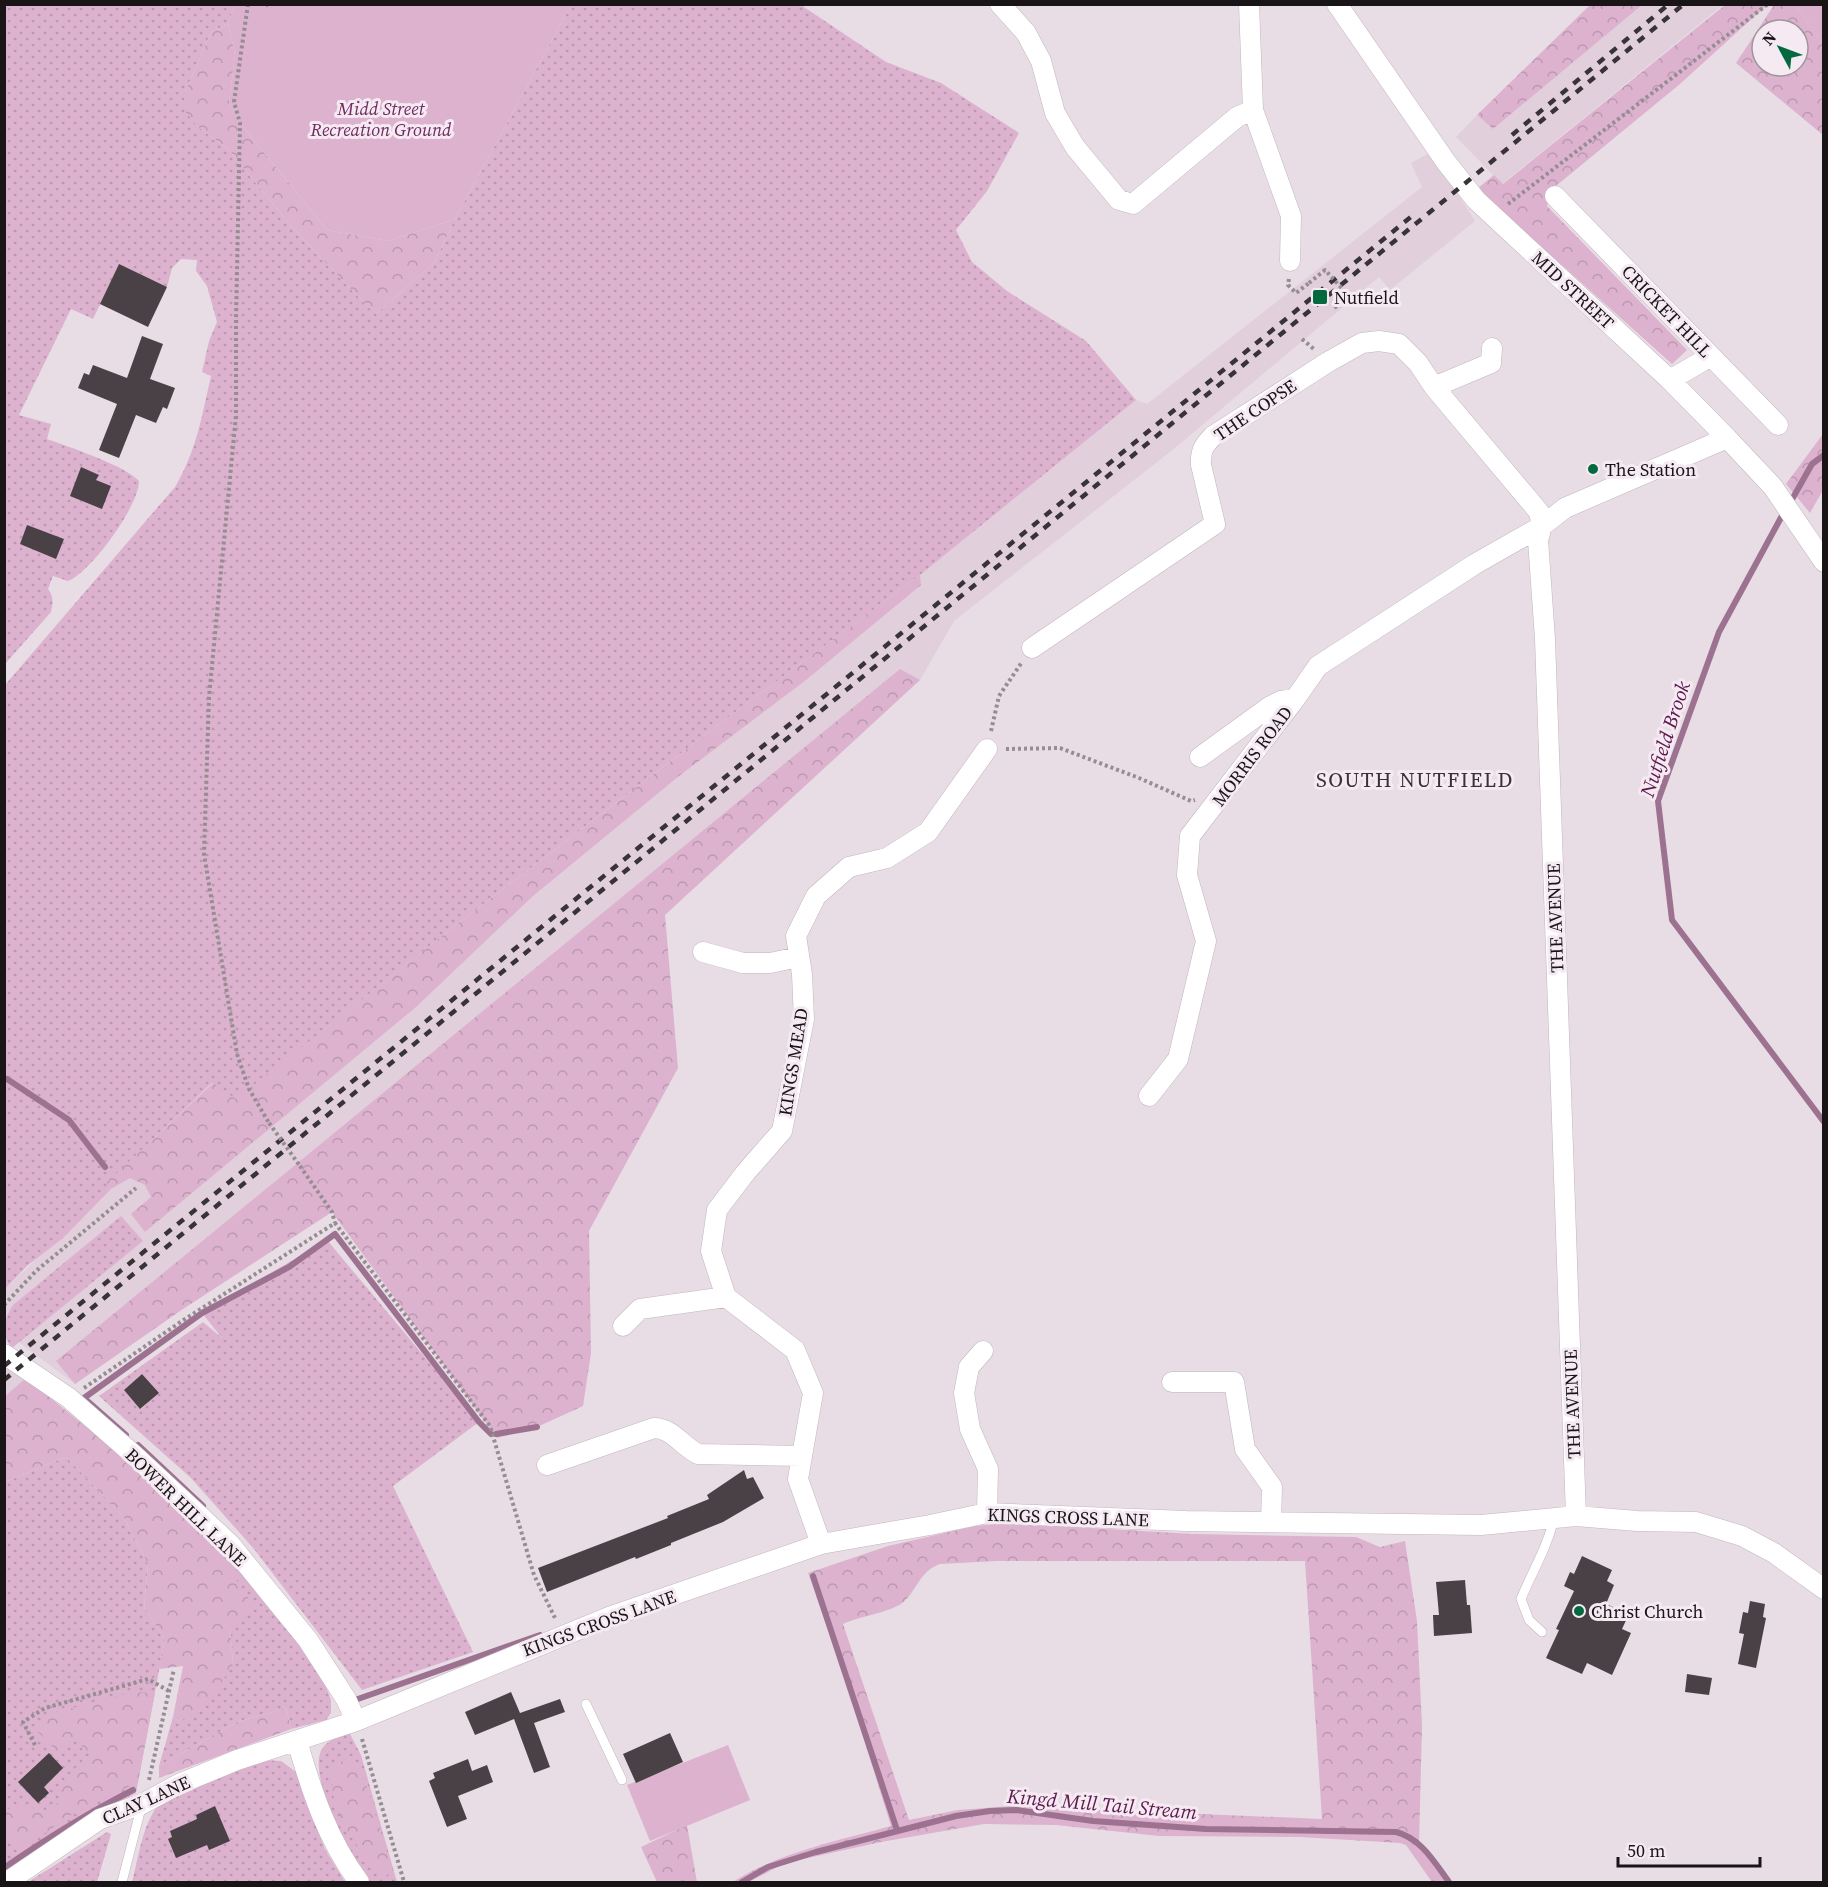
<svg xmlns="http://www.w3.org/2000/svg" width="1828" height="1887" viewBox="0 0 1828 1887" font-family="'Source Serif 4',serif">
<defs>
<pattern id="grass-dots" width="8" height="8" patternUnits="userSpaceOnUse" patternTransform="scale(1.5)"><rect width="8" height="8" fill="#dcb2cf"/><path d="M2 2h.1M6 6h.1" fill="none" stroke="#bc98b1" stroke-width="1.8" stroke-linecap="round"/></pattern>
<pattern id="forest-crowns" width="20" height="18" patternUnits="userSpaceOnUse" patternTransform="scale(1.5)"><rect width="20" height="18" fill="#dcb2cf"/><path d="M2 6a3 3 0 1 1 6 0M12 15a3 3 0 1 1 6 0" fill="none" stroke="#bc98b1"/></pattern>
</defs>
<rect width="100%" height="100%" fill="#e8dde5"/>
<!-- built -->
<path fill="#e2cfdc" d="M1642,5h81l-221,179 -46,-47 21,-22 16,14z
M1431,152l44,69 -85,69 -11,-13 -209,175 -216,169 -34,59 -740,631 -105,73 -70,-52v-43l106,-100 125,-89 478,-372 206,-153 216,-175 11,4 275,-217 -11,-24z
M5,1359l21,19 -21,18z"/>
<!-- grass -->
<path fill="url(#grass-dots)" fill-rule="evenodd" d="M5,5h229l-6,19 -17,8 -26,60 12,34 31,23 64,78 76,80 9,6 57,-50 21,-44 116,-214h230l85,57 55,21 78,50 -32,58 -31,39 16,32 35,29 79,50 50,59 -216,175 -206,153 -253,193 -225,179 -24,-17 -105,100 4,6 -48,49 -36,28 -22,23v-604l170,-198c21,-35 27,-71 36,-111l-9,-4 7,-31 8,-19 -10,-36 -11,-15 1,-11 -16,-1 -9,9 -5,19 -48,-22 -26,54 -22,-10 -52,106 32,9 -4,15c20,7 79,27 92,42 0,25 -48,91 -71,100l-15,-5 -5,13c6,8 5,14 3,23l-46,52z
M121,1216l22,25 -131,107c-12,-15 -9,-27 1,-43z
M327,1240l152,182 -86,64 80,166 -111,38 -108,-141 -63,-71 -92,-82 104,-74 19,16 -20,-25zM142,1374l16,19 -17,16 -17,-19z
M66,1457l57,59 25,48 -4,43 21,32 -29,154c-46,23 -89,50 -131,80v-391z
M211,1539l14,8 77,98 23,39 6,16v13l-5,7 -35,9 -5,-21 -49,14 -78,44 14,-49 7,5 53,-58 -3,-36z
M350,1734l11,21 36,127h-29c-8,-12 -18,-25 -25,-39 -9,-19 -33,-76 -21,-94 5,-9 18,-13 28,-15z
M262,1760l19,1 15,11 29,77 20,33h-213c6,-22 9,-50 22,-71 8,-14 88,-43 108,-51z
M107,1832l4,2 -14,48h-69z"/>
<!-- forest -->
<path fill="url(#forest-crowns)" fill-rule="evenodd" d="M1590,5h52l-149,124 -16,-14z
M1725,5h42l-87,79 -129,106 -4,16 140,144 -15,14 -195,-175 17,-14 9,9z
M1774,5h21l28,39v91l-87,-72zM1762,30h36v36h-36z
M228,24l7,30 -6,49 11,20 87,107 61,11 67,-22 -21,44 -57,50 -9,-6 -76,-80 -64,-78 -31,-23 -13,-16 1,-18 26,-60z
M1823,434v56l-13,23 -24,-29z
M920,575l1,10 -115,95 -127,96 -146,120 -117,111 -271,225 -14,-18 20,-17 -6,-12 -15,-7 -19,11 -5,-6 107,-100 23,16 225,-178 253,-193z
M900,669l20,11 -255,235 13,153 -89,163 2,122 -8,53 -46,21 -40,11 -165,-226 -152,99 -105,73 -19,-23z
M26,1378l70,57 115,104 44,70 -25,19 3,36 -20,32 -33,26 -7,-5 10,-51 -24,3 6,-30 -21,-32 4,-43 -25,-48 -57,-59 -61,25v-86z
M1006,1523l187,11 163,3 24,10 25,-6 12,80 5,105 -3,118 7,7 23,31h-17l-26,-37 -6,-2 -100,-6 -141,-1 -103,-11 -72,-1 -103,18 -96,21 -36,19h-16c47,-30 104,-41 158,-56l-47,-150 -36,-103 80,-27 87,-20zM997,1561h308l17,258 -310,-13 -54,4 -49,10 -66,-196c17,-8 44,-11 58,-20 16,-12 18,-33 39,-40z
M132,1692l23,1 -17,89 -67,33 -50,35 -16,-18v-22l12,-4 28,4 16,-9 4,-23 25,-24 -16,-16 -16,14 -23,-23 15,-15z
M286,1708l5,21 -132,49v-12l78,-44z
M352,1756l9,13 32,101 -8,7c-21,-18 -46,-54 -52,-82 -1,-9 -1,-19 -2,-28z
M687,1825l10,57h-40l-16,-35z"/>
<!-- park -->
<path fill="#dcb2cf" d="M234,5v-1l337,1 -116,214 -67,22 -61,-11 -87,-107 -11,-20 6,-49 -7,-30z
M1795,5h28v39z
M728,1745l22,55 -100,41 -23,-56z"/>
<g fill="none" stroke-linecap="round" stroke-linejoin="round">
<!-- stream -->
<path stroke="#9c7290" stroke-width="6" d="M1790,503l22,-39 12,-9
M1784,512l-65,120 -61,169 14,119 152,202
M7,1079l62,41 36,47
M496,1434l41,-7
M126,1435l-42,-37 118,-85 87,-46 46,-33 144,188 12,12
M138,1445l65,61
M813,1576l84,254
M353,1697l2,3 185,-65
M4,1868c42,-29 84,-55 129,-78
M742,1882l26,-15 48,-15 140,-36 34,-5 26,-1 77,11 113,8 190,3c25,6 39,31 53,50"/>
</g>
<!-- building -->
<path fill="#4a4147" d="M119,264l48,23 -19,40 -48,-23z
M142,336l21,8 -13,35 25,9 -8,21 -4,-2 -7,16 -20,-8 -17,43 -20,-8 18,-46 -39,-16 6,-15 5,2 4,-10 34,13z
M81,467l18,8 -3,5 15,6 -9,23 -32,-13z
M27,525l37,14 -8,20 -36,-15z
M142,1374l17,19 -19,16 -16,-19z
M744,1470l3,9 6,-2 11,21 -41,24 -52,21v2l-35,14 -1,-2 -88,35 -9,-24 130,-50 -1,-2 42,-17 -2,-4z
M1582,1556l30,14 -5,11 7,4 -8,19 23,10 -7,15 9,4 -19,42 -25,-12 -5,11 -36,-16 13,-28 -3,-1 18,-38 -10,-5 6,-14 4,2z
M1465,1580l2,25h3l2,28 -38,3 -1,-21h6l-3,-33z
M1750,1601l15,3 -2,13 3,1 -10,50 -18,-4 6,-30 -5,-1 4,-21 5,1z
M1687,1674l25,4 -3,17 -24,-3z
M511,1692l9,21 40,-14 5,13 -31,11 16,44 -16,6 -20,-54 -39,16 -10,-23z
M670,1733l13,29 -47,21 -13,-29z
M49,1753l14,15 -19,19 5,6 -11,10 -20,-21z
M468,1759l4,12 15,-6 6,17 -35,14 9,23 -20,8 -18,-46 6,-3 -2,-5z
M215,1806l15,35 -21,9 -2,-5 -31,13 -8,-19 4,-2 -2,-6 27,-12 -1,-4z"/>
<g fill="none" stroke-linecap="round" stroke-linejoin="round">
<defs>
<path id="service" d="M1542,1632l-13,-12 -8,-21c11,-27 27,-53 33,-81
M586,1704l36,76
M122,1882l20,-78"/>
<path id="minor" d="M1000,4l26,29 15,28 14,52 20,34 44,53 14,4 104,-87 16,-7
M1249,4l4,106 38,106 -1,45
M1337,4l109,158 30,38 194,180 57,58 46,49 51,75
M1555,196l223,229
M1670,380l41,-24
M1434,387l57,-24 1,-15
M1032,648l183,-124 -14,-59c-1,-14 3,-20 12,-29l115,-74 34,-19 17,-2 20,3 19,19 16,24 105,125 3,14 -67,38 -157,102 -23,33 -105,137 -3,39 19,66 -28,118 -29,37
M1200,757l69,-50 12,-6 14,-2
M703,952l40,11h27l29,-6
M623,1326l17,-17 86,-12
M983,1351l-14,16 -5,26 6,36 18,40 -1,44
M4,1354l65,44 65,57 96,89 78,96 38,59 10,22
M1172,1382h62l11,67 27,38 -1,35
M547,1465l107,-37c18,0 28,18 44,26l104,2
M1576,1516l-31,-877 -7,-99 4,-14 23,-18 162,-70
M821,1544l-23,-65 15,-86 -18,-43 -69,-53 -15,-46 6,-41 29,-38 36,-41 22,-112 -2,-45 -6,-38 20,-40 33,-29 38,-9 41,-26 59,-83
M297,1741c15,51 30,98 62,141
M7,1882l93,-63 42,-15 37,-20 58,-24 119,-39 253,-104 212,-73 109,-19 57,-12 199,8 295,4 95,-9 61,5 59,1 46,14 32,17 50,36"/>
</defs>
<!-- service casing -->
<use href="#service" stroke="#c1b6bd" stroke-width="10"/>
<!-- minor casing -->
<use href="#minor" stroke="#c1b6bd" stroke-width="21"/>
<!-- path -->
<path stroke="#958d92" stroke-width="4" stroke-dasharray="3 3" stroke-linecap="butt" d="M248,4l-14,98 6,21 -4,197v95l-27,282 -5,157 33,200 12,35 20,34
M266,4l5,3
M1508,204l260,-200
M1289,279l-1,6 8,8 13,-10
M1302,339l13,11
M991,731l8,-35 23,-34
M1006,749l54,-1 79,30 52,23 4,-1
M300,1166l32,46 3,11
M4,1305l32,-34 100,-83
M84,1388l98,-67 153,-98 155,203 44,149 22,45
M362,1739l42,143
M35,1745l-12,-23 22,-14 103,-29 21,12
M149,1780l25,-111"/>
<!-- service -->
<use href="#service" stroke="#fff" stroke-width="9"/>
<!-- minor -->
<use href="#minor" stroke="#fff" stroke-width="20"/>
<!-- rail -->
<path stroke="#383336" stroke-width="4.5" stroke-dasharray="8 8" stroke-linecap="butt" d="M1512,135l157,-131
M4,1366l1408,-1150
M4,1380l1680,-1376"/>
<!-- path-bridge -->
<path stroke="#958d92" stroke-width="4" stroke-dasharray="3 3" stroke-linecap="butt" d="M1309,283l16,-13 24,26 -16,13
M269,1123l31,43"/>
</g>
<!-- markers -->
<g fill="#05693f" stroke="#f6eaf2" stroke-width="2">
<rect x="1312" y="289" width="16" height="16" rx="3"/>
<circle cx="1593" cy="469" r="6"/>
<circle cx="1579" cy="1611" r="6"/>
</g>
<g text-anchor="middle" dominant-baseline="central" stroke-width="6" stroke-linejoin="round" paint-order="stroke">
<!-- park labels -->
<g font-size="18" font-style="italic" fill="#6f2b60" stroke="#f6eaf2">
<text x="381" y="108">Midd Street<tspan x="381" dy="21">Recreation Ground</tspan></text>
</g>
<!-- street labels -->
<g font-size="18" fill="#191517" stroke="#f6eaf2">
<text transform="translate(1573 290) rotate(43)">MID STREET</text>
<text transform="translate(1667 311) rotate(46)">CRICKET HILL</text>
<text transform="translate(1255 410) rotate(-34)">THE COPSE</text>
<text transform="translate(1252 756) rotate(-53)">MORRIS ROAD</text>
<text transform="translate(1555 918) rotate(-92)">THE AVENUE</text>
<text transform="translate(793 1062) rotate(-81)">KINGS MEAD</text>
<text transform="translate(1572 1404) rotate(-92)">THE AVENUE</text>
<text transform="translate(186 1507) rotate(44)">BOWER HILL LANE</text>
<text transform="translate(1068 1517) rotate(2)">KINGS CROSS LANE</text>
<text transform="translate(599 1623) rotate(-20)">KINGS CROSS LANE</text>
<text transform="translate(146 1800) rotate(-24)">CLAY LANE</text>
</g>
<!-- poi labels -->
<g font-size="18" fill="#191517" stroke="#f6eaf2" text-anchor="start">
<text x="1334" y="297">Nutfield</text>
<text x="1605" y="469">The Station</text>
<text x="1591" y="1611">Christ Church</text>
</g>
<!-- water labels -->
<g font-size="20" font-style="italic" fill="#5c194f" stroke="#f6eaf2">
<text transform="translate(1665 739) rotate(-72)">Nutfield Brook</text>
<text transform="translate(1102 1804) rotate(5)">Kingd Mill Tail Stream</text>
</g>
<!-- quarter labels -->
<g font-size="21" letter-spacing="1.5" fill="#3a3137" stroke="#f6eaf2">
<text x="1415" y="779">SOUTH NUTFIELD</text>
</g>
</g>
<!-- border -->
<rect width="1828" height="1887" fill="none" stroke="#191517" stroke-width="12"/>
<!-- north arrow -->
<g transform="translate(1780 48) rotate(311)"><circle r="28" fill="#f6eaf2" stroke="#9e959a" stroke-width="1.5"/>
<path d="M0-4.5L10 22L0 15L-10 22Z" fill="#05693f"/>
<text y="-9" font-size="16" font-weight="bold" text-anchor="middle" fill="#191517">N</text>
</g>
<!-- scale -->
<path d="M1618 1857v9h142v-9" fill="none" stroke="#191517" stroke-width="3"/>
<text x="1627" y="1857" font-size="18" fill="#191517" stroke="#f6eaf2" stroke-width="4.5" paint-order="stroke">50 m</text>
</svg>
